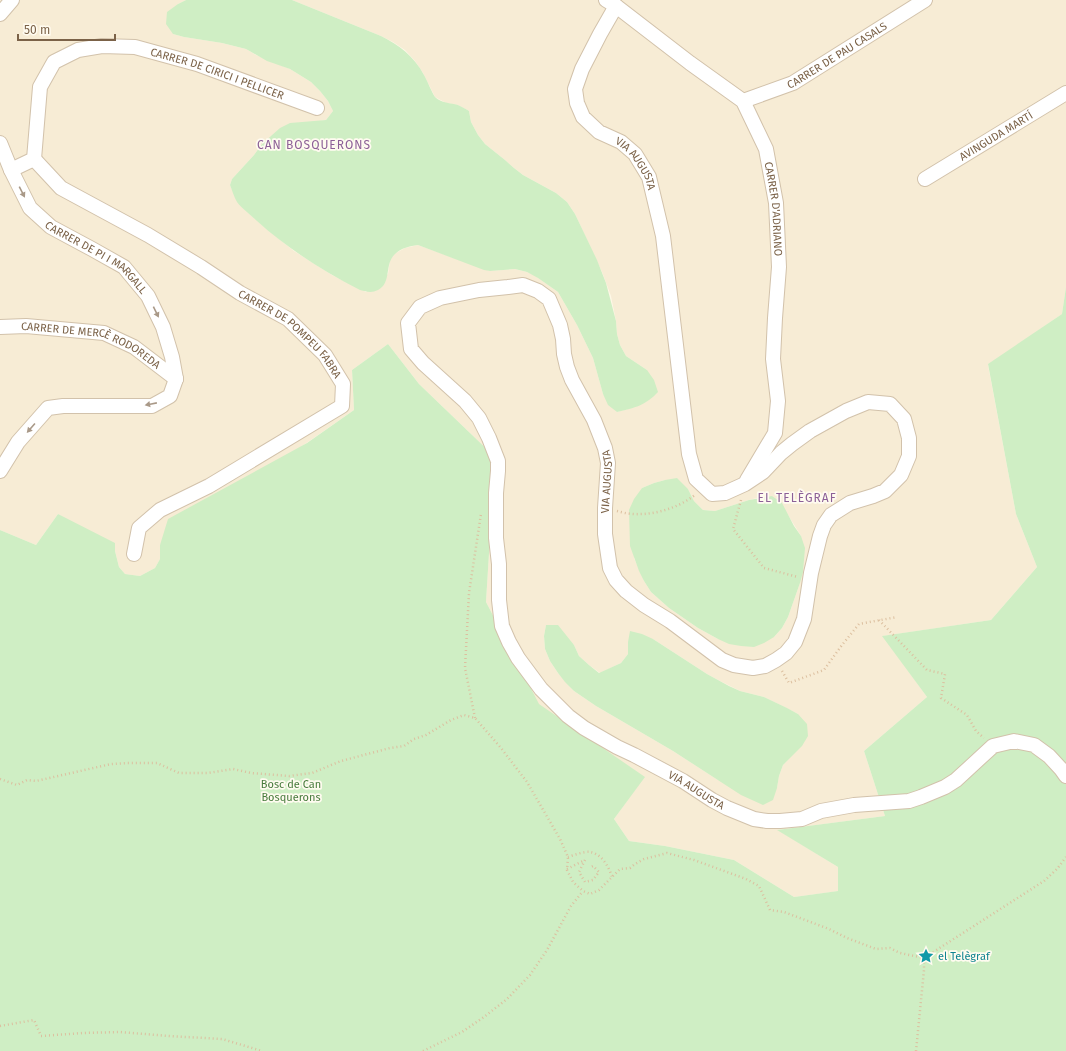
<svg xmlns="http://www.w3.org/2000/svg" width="1066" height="1051" viewBox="0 0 1066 1051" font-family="'Fira Sans',sans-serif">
<rect width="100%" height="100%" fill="#fef8e7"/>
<!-- residential -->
<path fill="#f7ecd5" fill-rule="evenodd" d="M0,0h186l-8,4 -5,30 11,3 38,6 24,6 10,6 34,14 21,13 9,9 8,10 5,10 -7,9 -12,2 -52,22 -8,11 -22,24 -2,6 8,17 5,6 19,17 32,26 38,24 34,17 22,-18 2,-14 4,-6 11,-6 13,-3 72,26 25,-2 12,3 7,3 24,17 19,33 16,33 10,36 14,18 11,-3 11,-4 8,-35 -21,-14 -6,-11 -3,-11 -1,-13 -5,-25 -9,-24 -27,-58 -8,-12 -11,-9 -33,-18 -9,-7 -9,-8 -20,-16 -7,-9 -7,-13 -2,-11 -11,-6 -12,-2 -11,-6 -12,-24 -8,-12 -10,-11 -12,-8 -12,-6 -89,-36h774v287l-4,27 -74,51 28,149 21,53 -46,53 -108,16 44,61 -63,54 21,65 -107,14 60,37 1,24 -45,6 -60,-37 -69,-14 -36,-5 -15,-22 30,-42 -106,-73 -52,-102 9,-145 -76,-73 -31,-40 -36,26 2,40 -194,135v14l-5,9 -15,8 -15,-2 -6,-7 -4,-16 -57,-37 -22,31 -36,-15zM665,480l23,9 6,12 9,9 12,1 34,-11 12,-3 27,18 13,21 -1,47 -12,34 -6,11 -8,9 -56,2 -20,-11 -29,-20 -18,-16 -7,-11 -10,-23 8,-70 12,-5zM546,625l28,20 5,11 10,9 11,8 21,-10 7,-9v-12l25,-3 54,35 11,6 22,11 24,6 34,17 -6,41 -9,10 -4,11 -2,12 -59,-8 -45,-29 -77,-45 -22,-15 -16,-18 -8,-12 -5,-12 -1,-13z"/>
<!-- green -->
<path fill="#cfeec4" d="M186,0h106l89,36c18,9 33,20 43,39 3,5 8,18 11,22 6,6 16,6 23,8 4,2 8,4 11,6l2,11 7,13 7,9 20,16 9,8 9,7 33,18 11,9 8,12 22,46 9,23 10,38 1,13 3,11 6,11 21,14 7,10 4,12c-12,13 -23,16 -41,20l-9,-7 -5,-11 -10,-36 -16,-33 -19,-33 -20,-14 -11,-6 -12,-3 -25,2 -6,-1 -66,-25c-8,1 -17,3 -23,9 -11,10 -3,29 -17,36 -6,3 -11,2 -18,0 -37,-19 -72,-41 -103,-69 -6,-6 -15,-12 -20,-19 -3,-5 -5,-12 -7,-17l2,-6 22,-24 8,-11 18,-16 10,-5 36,-3 7,-9 -5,-10 -8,-10 -9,-9 -21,-13 -23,-8 -21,-12 -24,-6 -38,-6 -11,-3 -7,-10 1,-12 11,-8z
M1066,287v764h-1066v-521l36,15 22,-31 57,29v8l4,16 6,7 15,2 15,-8 5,-9v-14l8,-26 139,-76 47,-33 -2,-40 36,-26 31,40 76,73 -9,145 53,102 106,73 -31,42 15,22 36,5 69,14 60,37 44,-6v-24l-61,-37 108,-14 -21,-65 63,-54 -45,-61 109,-16 46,-53 -21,-53 -28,-150 74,-50z
M677,478l11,11 6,12 9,9 12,1 34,-11 23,-4 10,7 12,23 7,10 4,12 -2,24 -3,11 -12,34 -6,11 -8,9 -10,6 -10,4 -13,-1 -12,-2 -11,-5 -20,-11 -29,-20 -18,-16 -7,-11 -5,-10 -9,-25 -1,-36 5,-11 8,-11 12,-5 11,-3z
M546,625h12l16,20 5,11 10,9 10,8 22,-10 7,-9v-12l2,-11 12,3 11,5 54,35 22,12 11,5 24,6 23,11 11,6 9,10 1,12 -6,10 -19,19 -4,11 -2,12 -4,12 -10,5 -22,-10 -68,-44 -77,-45 -22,-15 -9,-9 -7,-9 -8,-12 -5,-12 -1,-13z"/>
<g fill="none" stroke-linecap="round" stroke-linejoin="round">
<defs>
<g id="minor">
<path id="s1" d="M606,0l10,6 74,57 53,38 23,48 10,54 3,64 -4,51 -2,41 5,42 -3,32 -28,47"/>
<path id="s2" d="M616,6l-16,28 -18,35 -7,20 2,14 6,14 16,15 22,10 14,12 14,23 14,59 26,218 7,25 16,15 13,-1 20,-9 18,-12 18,-19 11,-9 18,-13 36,-20 22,-9 22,2 14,15 5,19v18l-8,19 -16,16 -12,5 -23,7 -19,12 -7,10 -4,11 -9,37 -7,46 -9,23 -9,11 -10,7 -11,6 -12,2 -19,-3 -12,-5 -52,-39 -26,-16 -18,-14 -10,-11 -6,-12 -5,-34v-26l3,-45 -3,-15 -11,-28 -22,-40 -5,-13 -3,-13 -1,-15 -3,-14 -11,-26 -11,-8 -15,-6 -15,2 -29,3 -39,8 -20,9 -12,16 3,26 12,14 42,38 14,17 10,20 9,23v10l-2,22v45l3,26v36l3,26 7,16 9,16 23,31 27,27 16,12 33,19 17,8 49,26 29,19 15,8 27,11 13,2h13l22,-2 19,-8 33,-6 55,-4 12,-4 24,-10 11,-7 37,-34 21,-5 20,4 15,11 12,13 5,7"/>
<path d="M0,14l12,-14"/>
<path id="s3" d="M743,101l50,-18 132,-83"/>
<path id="s4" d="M0,143l11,27 19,38 21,19 41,22 32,18 24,29 15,31 9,30 4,22"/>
<path id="s5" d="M34,159l27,29 87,47 53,32 39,26 48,26 37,36 18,29 -1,22 -133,80 -49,24 -21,18 -5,26"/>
<path id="s6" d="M11,170l23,-11 6,-72 14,-25 24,-12 24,-4 33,1 62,17 120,44"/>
<path id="s7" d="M925,179l141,-86"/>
<path id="s8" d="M0,327l26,-1 78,7 30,14 42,32"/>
<path d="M0,471l18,-29 30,-34 15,-2h89l18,-10 6,-17"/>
</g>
</defs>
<!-- minor casing -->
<use href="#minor" stroke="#d2c2ab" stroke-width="16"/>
<!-- path -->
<path stroke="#dcbf9f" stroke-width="2.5" stroke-dasharray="1 3" stroke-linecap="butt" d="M741,500l-8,29 31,39 34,9
M617,511c25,8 57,0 78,-16
M879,620l48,50 18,4 -4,24 26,17 9,16 8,7
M782,671l7,12 35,-13 18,-25 17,-21 38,-7
M475,718l-10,-50 4,-75 12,-79
M0,779l17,6 10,-5 9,1 75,-17 16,-1h30l22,10h29l25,-4 18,4 38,3 23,-3 29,-12 49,-13 14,-2 10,-7 12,-4 25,-15 13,-5 11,3 26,30 26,34 33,57 8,18 -1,13 6,12 10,9 7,3 9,-4 21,-21 10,-1 5,-4 9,-5 23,-6 27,7 52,19 13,7 11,24 14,2 45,17 18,9 29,11 14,-1 10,5 24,5
M568,857c6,-2 17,-6 22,-5 12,2 19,15 22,25
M585,860l-6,12 6,10 8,-2 6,-8 -6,-6 -2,1
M567,869l18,-9
M0,1026l34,-6 7,16 42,-3 37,-1 49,4 53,3 40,12
M423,1051l39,-19 22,-15 23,-18 23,-24 17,-25 24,-44 12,-15
M916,1051l8,-81v-12l120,-77 13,-12 9,-12"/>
<!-- minor -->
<use href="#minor" stroke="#fff" stroke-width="14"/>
</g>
<!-- one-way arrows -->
<defs><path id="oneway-solid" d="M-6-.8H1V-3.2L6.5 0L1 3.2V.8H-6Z"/></defs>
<g fill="#a99988">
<use href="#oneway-solid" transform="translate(22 192) rotate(63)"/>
<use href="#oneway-solid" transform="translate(156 312) rotate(64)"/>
<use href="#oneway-solid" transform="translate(151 404) rotate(169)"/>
<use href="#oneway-solid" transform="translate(31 428) rotate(131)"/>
</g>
<!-- icons -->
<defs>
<symbol id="sight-bare" viewBox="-9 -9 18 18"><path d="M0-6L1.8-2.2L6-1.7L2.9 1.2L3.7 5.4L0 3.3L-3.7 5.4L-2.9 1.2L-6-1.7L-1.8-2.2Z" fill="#0f9aa8" stroke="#fffbf0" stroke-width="2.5" paint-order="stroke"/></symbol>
</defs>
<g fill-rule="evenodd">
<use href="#sight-bare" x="915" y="945" width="22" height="22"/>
</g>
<g text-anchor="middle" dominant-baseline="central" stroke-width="3.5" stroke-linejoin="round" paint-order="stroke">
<!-- street labels -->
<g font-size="11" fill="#7b6248" stroke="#fffbf0">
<text stroke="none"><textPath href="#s3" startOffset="105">CARRER DE PAU CASALS</textPath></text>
<text stroke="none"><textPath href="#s6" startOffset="297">CARRER DE CIRICI I PELLICER</textPath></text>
<text stroke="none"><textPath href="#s7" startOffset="83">AVINGUDA MARTÍ</textPath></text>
<text stroke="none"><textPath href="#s2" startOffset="195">VIA AUGUSTA</textPath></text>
<text stroke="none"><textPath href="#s1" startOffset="284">CARRER D'ADRIANO</textPath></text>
<text stroke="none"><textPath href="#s4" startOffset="155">CARRER DE PI I MARGALL</textPath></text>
<text stroke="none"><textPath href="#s5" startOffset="313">CARRER DE POMPEU FABRA</textPath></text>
<text stroke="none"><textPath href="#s8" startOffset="95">CARRER DE MERCÈ RODOREDA</textPath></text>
<text stroke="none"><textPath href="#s2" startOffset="1359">VIA AUGUSTA</textPath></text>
<text stroke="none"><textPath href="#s2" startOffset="2306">VIA AUGUSTA</textPath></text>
</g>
<!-- park labels -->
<g font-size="11" fill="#477b3c" stroke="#fffbf0">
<text x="291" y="784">Bosc de Can<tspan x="291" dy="13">Bosquerons</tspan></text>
</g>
<!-- culture labels -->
<g font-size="11" fill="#0d838f" stroke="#fffbf0" text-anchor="start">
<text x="938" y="956">el Telègraf</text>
</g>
<!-- neighbourhood labels -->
<g font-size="12" letter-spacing="1" fill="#8c6097" stroke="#fffbf0">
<text x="314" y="145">CAN BOSQUERONS</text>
<text x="797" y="498">EL TELÈGRAF</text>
</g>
</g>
<!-- scale -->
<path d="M18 34v6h97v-6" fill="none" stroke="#7b6248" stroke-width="2"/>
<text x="24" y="34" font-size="12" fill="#7b6248" stroke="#fffbf0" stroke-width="3" paint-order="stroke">50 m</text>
</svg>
